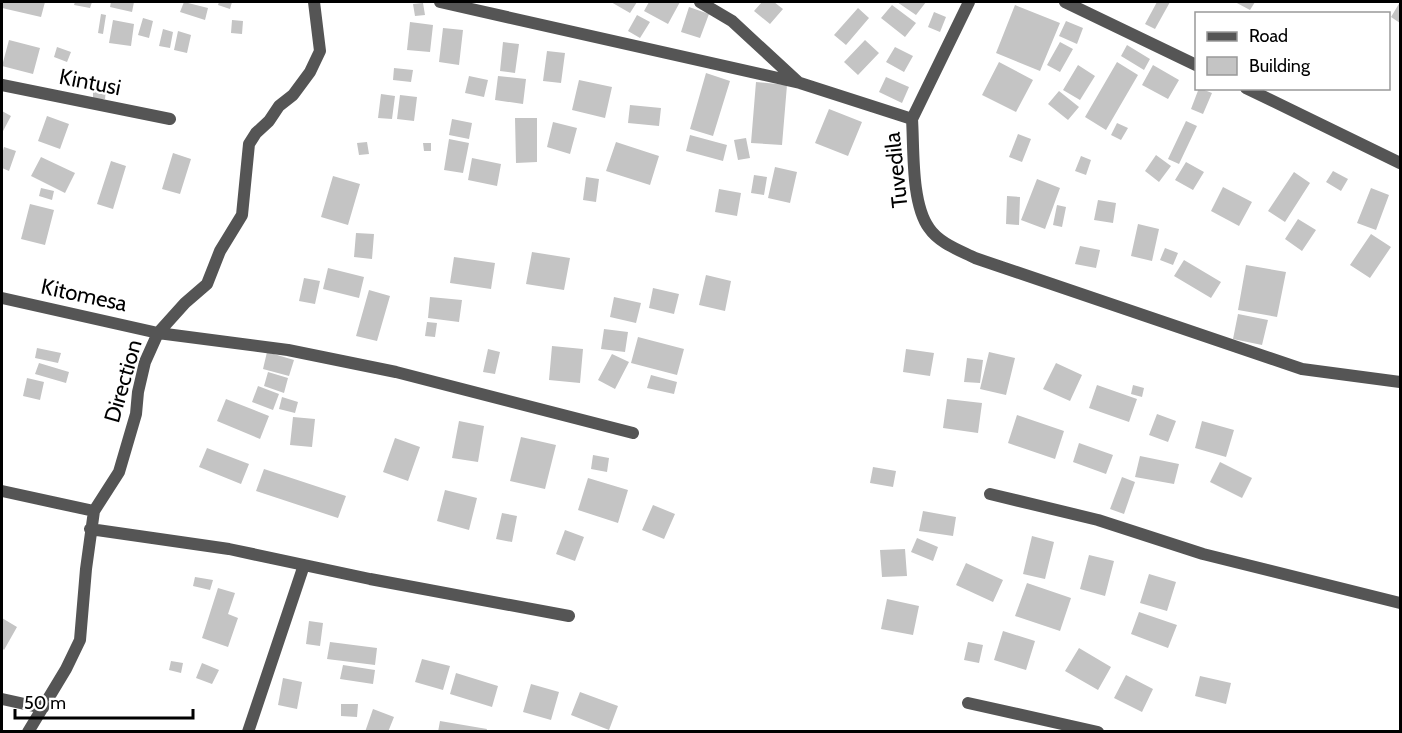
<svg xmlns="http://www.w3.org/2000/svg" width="1402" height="733" viewBox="0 0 1402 733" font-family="Cabin,sans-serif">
<rect width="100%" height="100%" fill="#fff"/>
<!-- building -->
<path fill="#c4c4c4" d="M2,2h43l-4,15 -39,-9z
M75,2h17l-2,6 -16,-3z
M111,2h23l-2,10 -22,-5z
M184,2l24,6 -3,12 -25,-8z
M219,2h13l-2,7 -12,-4z
M611,2h26l-7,11z
M649,2h31l-12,22 -24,-13z
M762,2h12l9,7 -13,15 -16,-13z
M897,2h29l-10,13z
M1157,2h13l-15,27 -10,-5z
M1235,2h20l-5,8z
M1400,2v21l-9,-6z
M423,3l2,12 -10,1 -2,-12z
M892,5l24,18 -11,14 -24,-19z
M1015,5l45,18 -20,48 -44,-18z
M689,7l20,7 -9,24 -19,-6z
M858,8l11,10 -23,27 -12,-10z
M934,12l12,5 -6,15 -12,-5z
M101,14l5,1 -3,19 -5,-1z
M637,15l13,7 -10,16 -12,-7z
M143,18l10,3 -4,17 -11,-3z
M113,20l21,4 -3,22 -22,-3z
M232,20l11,1 -1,13 -11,-1z
M1066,21l17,7 -6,16 -18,-8z
M410,22l23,3 -3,27 -23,-2z
M443,28l20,2 -4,35 -20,-3z
M163,29l10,3 -3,16 -11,-2z
M178,31l13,4 -4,18 -13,-3z
M9,40l31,8 -7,26 -31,-8z
M865,40l14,13 -21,22 -14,-13z
M503,42l16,2 -4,29 -15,-2z
M1060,42l13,7 -13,23 -13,-7z
M1127,45l23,14 -6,11 -23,-14z
M57,47l14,5 -4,10 -13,-5z
M895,47l18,9 -9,16 -18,-10z
M547,51l18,2 -4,30 -18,-2z
M999,62l34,18 -17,32 -34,-17z
M1117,62l21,13 -32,55 -21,-13z
M1078,65l17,11 -15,24 -17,-10z
M1153,65l26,15 -11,19 -26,-14z
M394,68l19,2 -2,12 -18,-2z
M706,73l24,8 -17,55 -23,-7z
M469,76l19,4 -4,17 -19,-4z
M498,76l28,3 -3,25 -28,-4z
M886,77l23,10 -7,16 -23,-11z
M579,80l33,7 -7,31 -33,-8z
M756,82l31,3 -5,60 -31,-2z
M1199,88l13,5 -9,21 -12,-5z
M93,89l13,1 -1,9h-12z
M1059,91l20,16 -11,13 -20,-16z
M381,94l14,2 -3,23 -14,-1z
M400,95l17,2 -3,24 -17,-2z
M630,105l31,3 -2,18 -31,-3z
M829,109l33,13 -14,34 -33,-13z
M2,111l9,5 -9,17z
M47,116l22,8 -9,25 -22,-8z
M515,118h22v44l-21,1z
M452,119l20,4 -3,16 -20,-4z
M1186,121l11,5 -18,38 -11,-5z
M553,122l24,6 -7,26 -23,-7z
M1117,123l11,5 -7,12 -10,-5z
M1018,134l13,5 -9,23 -13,-5z
M690,135l37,10 -4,16 -37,-10z
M746,138l4,20 -12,2 -4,-20z
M449,139l20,4 -6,30 -19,-3z
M367,142l2,12 -10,1 -2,-12z
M616,142l43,14 -9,29 -44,-14z
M423,143h8v8h-7z
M4,147l12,4 -7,20 -7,-3v-14z
M173,153l18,6 -11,35 -18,-5z
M1156,155l15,11 -12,16 -14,-11z
M1081,156l10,4 -5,15 -11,-4z
M41,157l34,16 -10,20 -34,-17z
M472,158l29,6 -4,22 -29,-6z
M111,161l15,5 -13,43 -16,-5z
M1186,162l18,10 -11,18 -18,-10z
M775,167l22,5 -7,31 -22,-5z
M1333,171l15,8 -7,12 -15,-9z
M1294,172l16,11 -25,39 -17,-11z
M754,175l13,2 -3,18 -13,-2z
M333,176l27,8 -12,41 -27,-8z
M586,177l13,2 -3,23 -13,-2z
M1037,179l23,9 -15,41 -24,-9z
M1223,187l29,15 -13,24 -28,-15z
M41,188l13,3 -2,9 -13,-4z
M1371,188l18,7 -13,35 -19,-7z
M719,189l22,4 -4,23 -22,-4z
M1007,196l13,1 -1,28 -13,-1z
M1098,200l18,3 -3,20 -19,-3z
M30,204l24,6 -9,35 -24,-6z
M1057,205l9,2 -4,20 -9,-2z
M1298,219l18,11 -14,21 -17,-12z
M1138,224l21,5 -7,32 -21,-5z
M356,233l18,1 -2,25 -18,-2z
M1371,234l20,13 -21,31 -20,-13z
M1080,246l20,4 -4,18 -21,-4z
M1165,248l13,5 -5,12 -13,-5z
M532,252l38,6 -6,32 -38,-6z
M454,257l41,6 -4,26 -41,-6z
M1184,260l37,22 -10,16 -37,-22z
M1246,265l40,7 -9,45 -39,-7z
M328,268l36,9 -5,21 -36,-9z
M706,275l25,6 -6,30 -26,-6z
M304,278l16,3 -5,23 -16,-3z
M653,288l26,6 -5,20 -25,-6z
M369,290l21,6 -13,45 -21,-5z
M430,297l32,3 -3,22 -31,-4z
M614,297l27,6 -5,20 -26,-6z
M1238,314l30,6 -6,25 -29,-6z
M427,322l10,1 -2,14 -10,-1z
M604,329l24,3 -3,20 -24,-3z
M638,337l46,12 -7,26 -46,-12z
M552,346l31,3 -3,34 -31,-3z
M37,348l24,5 -3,10 -23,-5z
M488,349l12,3 -5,22 -12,-2z
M906,349l28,4 -4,23 -27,-4z
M267,352l27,8 -5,16 -26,-7z
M989,352l26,6 -9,37 -26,-6z
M612,354l17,8 -14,27 -17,-9z
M967,358l16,2 -3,23 -16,-1z
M39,363l30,9 -3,11 -31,-9z
M1056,363l26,12 -12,26 -27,-12z
M268,372l20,6 -4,15 -20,-7z
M651,375l26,7 -3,12 -27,-6z
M27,378l17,4 -4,18 -17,-4z
M1097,385l40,14 -8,23 -40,-14z
M1133,385l11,3 -2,9 -11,-3z
M258,386l21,8 -6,16 -21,-8z
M282,397l16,5 -3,11 -16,-4z
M226,399l43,17 -9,23 -43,-18z
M947,399l35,4 -4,30 -35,-5z
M1157,414l19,7 -8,21 -19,-7z
M1017,415l47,16 -9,28 -47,-16z
M293,417l22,2 -3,28 -22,-2z
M459,421l25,5 -6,36 -26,-4z
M1202,421l32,9 -8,27 -31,-9z
M521,437l35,8 -11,44 -35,-8z
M395,438l25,9 -12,34 -25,-9z
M1079,443l34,12 -7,19 -33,-12z
M207,448l42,16 -8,20 -42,-17z
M593,455l16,3 -2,14 -16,-3z
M1140,456l39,8 -5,20 -39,-7z
M1220,462l32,16 -10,20 -32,-16z
M873,467l23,4 -3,16 -23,-4z
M264,469l82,27 -8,22 -82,-27z
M1122,477l13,5 -11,32 -14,-5z
M588,478l40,12 -10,33 -40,-13z
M445,490l32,8 -8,32 -32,-9z
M653,505l22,9 -11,25 -22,-9z
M923,511l33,6 -3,19 -34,-5z
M502,513l15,3 -5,26 -16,-3z
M565,530l19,7 -9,24 -19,-7z
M1032,536l22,6 -9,37 -22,-5z
M917,538l21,9 -5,14 -22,-9z
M905,549l2,27 -25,1 -2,-27z
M1089,555l25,6 -9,35 -25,-7z
M966,563l37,17 -10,22 -37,-17z
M1149,574l27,8 -9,29 -27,-8z
M195,577l18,3 -3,10 -17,-4z
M1027,583l44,15 -11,33 -45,-15z
M218,588l17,5 -7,21 10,4 -10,29 -26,-9z
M887,599l32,7 -6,29 -32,-6z
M1139,612l38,13 -9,23 -37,-14z
M2,618l15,9 -13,23 -2,-2z
M309,621l14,2 -3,23 -14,-2z
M1003,631l32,10 -9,29 -32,-10z
M330,642l47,6 -2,17 -48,-6z
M968,642l15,3 -4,18 -15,-3z
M1079,648l32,19 -13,23 -33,-19z
M422,659l28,7 -7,24 -28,-8z
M171,661l12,2 -2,10 -12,-3z
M202,663l17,7 -7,14 -16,-6z
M343,665l32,5 -2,14 -33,-5z
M456,673l42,13 -6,21 -42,-13z
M1126,675l27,14 -11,23 -28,-14z
M1200,676l31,7 -5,21 -31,-8z
M283,678l19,4 -5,27 -19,-4z
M531,684l28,8 -8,28 -28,-8z
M580,692l38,14 -9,24 -38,-15z
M341,704h17l-1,13 -16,-1z
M373,709l21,8 -6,15h-23z
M440,721l47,8 -1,3h-48z"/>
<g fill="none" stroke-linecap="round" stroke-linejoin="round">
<!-- street -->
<path stroke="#555" stroke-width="12" d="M440,2l360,81 112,36c2,30 -1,84 17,109 10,15 30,22 46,30l327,111 98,13
M700,2l32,19 66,61
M1065,2l131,63
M2,85l168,34
M1246,88l154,75
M912,119l57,-117
M2,298l156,35 130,17 108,22 237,61
M2,491l92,20
M990,494l108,26 105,34 197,49
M90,529l139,20 141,30 199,37
M2,699l41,9
M968,703l130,29
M28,732l38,-63 14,-29 6,-71 8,-58 25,-39 17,-58 2,-22 7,-30 13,-29 27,-30 22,-19 13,-33 22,-36 7,-71 7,-11 13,-12 10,-15 14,-11 17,-23 10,-21 -6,-49
M248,732l56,-167"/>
</g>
<g text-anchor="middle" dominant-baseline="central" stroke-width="4.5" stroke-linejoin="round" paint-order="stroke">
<!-- street labels -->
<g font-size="22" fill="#000" stroke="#fff">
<text transform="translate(90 82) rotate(11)">Kintusi</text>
<text transform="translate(896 170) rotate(-96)">Tuvedila</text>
<text transform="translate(84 295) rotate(12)">Kitomesa</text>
<text transform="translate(123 381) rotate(-74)">Direction</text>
</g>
</g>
<!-- border -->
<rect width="1402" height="733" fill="none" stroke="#000000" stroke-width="6"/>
<!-- legend -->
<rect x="1195" y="12" width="195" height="78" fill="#ffffff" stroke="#999999" stroke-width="1.5"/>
<rect x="1207" y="32" width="30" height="9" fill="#555555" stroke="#999999" stroke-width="1.5"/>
<text x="1249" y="42" font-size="18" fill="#000000">Road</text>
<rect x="1207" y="57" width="30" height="18" fill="#c4c4c4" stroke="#999999" stroke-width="1.5"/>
<text x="1249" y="72" font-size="18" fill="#000000">Building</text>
<!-- scale -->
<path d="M15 709v9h178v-9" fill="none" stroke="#000000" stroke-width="3"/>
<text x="24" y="709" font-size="18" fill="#000000" stroke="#ffffff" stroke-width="4.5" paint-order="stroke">50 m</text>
</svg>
